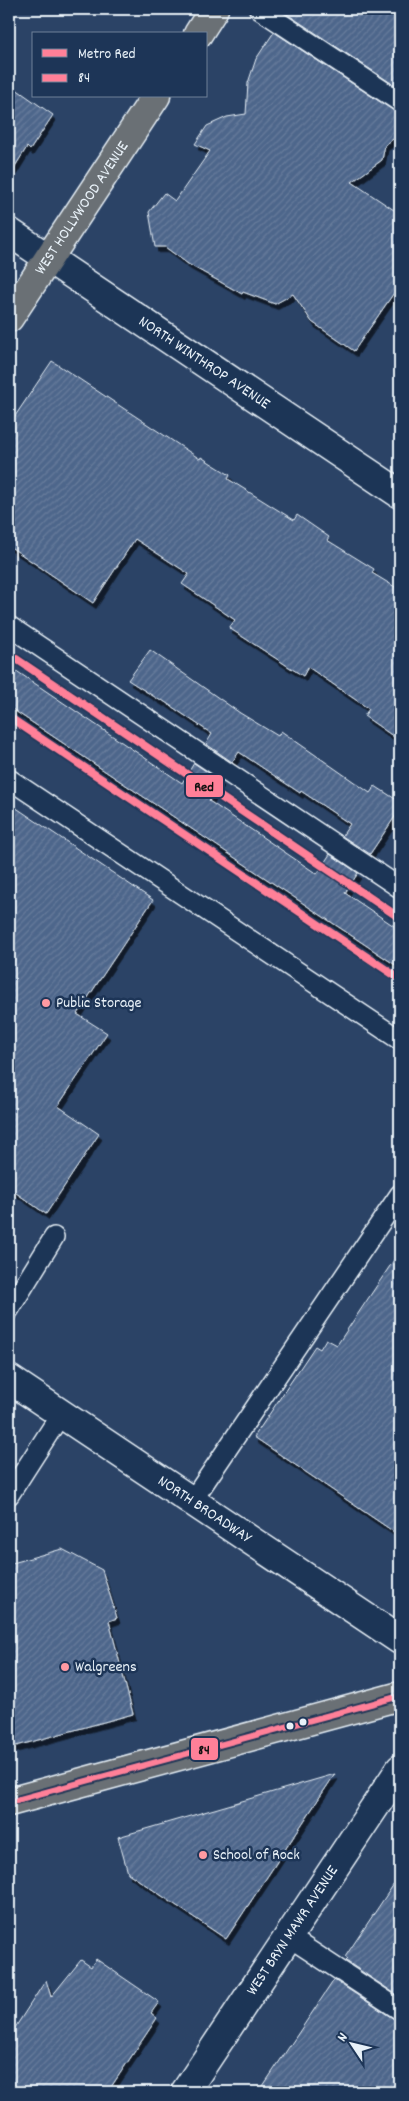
<svg xmlns="http://www.w3.org/2000/svg" width="409" height="2101" viewBox="0 0 409 2101" font-family="Dekko,sans-serif">
<defs>
<pattern id="building-hatch" width="6" height="6" patternUnits="userSpaceOnUse" patternTransform="scale(1.25)"><rect width="6" height="6" fill="#4e668b"/><path d="M-1 1l2-2M0 6l6-6M5 7l2-2" fill="none" stroke="#687c9c"/></pattern>
<filter id="shadow"><feDropShadow dx="3" dy="5.5" stdDeviation="0" flood-color="#0009"/></filter>
</defs>
<rect width="100%" height="100%" fill="#2b4366"/>
<filter id="ink" filterUnits="userSpaceOnUse"><feTurbulence type="fractalNoise" baseFrequency=".02" numOctaves="2"/><feDisplacementMap in="SourceGraphic" scale="10" xChannelSelector="R" yChannelSelector="G"/><feConvolveMatrix kernelMatrix="1 2 1 2 8 2 1 2 1" color-interpolation-filters="sRGB"/></filter>
<g filter="url(#ink)">
<!-- building -->
<path fill="url(#building-hatch)" stroke="#e8f1f8" filter="url(#shadow)" d="M290,9h110v80l-113,-75z
M274,32l120,79 6,2v21l-15,11 -3,15 -30,22 48,32v70l-46,67 -42,-29 -19,-28 -18,10 -32,-12 -1,2 -54,-30 -23,-17h-10l-6,-35 15,-19 11,8 35,-50 -15,-7 12,-18 20,-9 19,-3 2,-31 8,-24z
M9,84l44,31 -23,35 -3,-3 -18,29z
M52,361l148,98 1,-2 29,18 -2,4 66,41 3,-5 32,22 -2,3 47,29 -2,4 28,17v151l-36,-25 5,-7 -61,-42 -5,9 -74,-48 6,-8 -53,-36 7,-10 -54,-35 -42,64 -84,-57v-121z
M150,650l90,63 38,23 3,-5 89,62 5,-7 25,16v7l-30,45 -28,-18 8,-12 -49,-33 -1,2 -61,-41 -7,10 -26,-18 6,-10 -50,-34 -1,1 -33,-21z
M9,666l173,117 12,-20 27,18 -12,20 108,73 13,-20 28,19 -13,20 55,37v38l-391,-261z
M9,803l144,97 -76,114 30,19 -49,73 41,28 -53,80 -37,-26z
M400,1251v285l-146,-99 61,-91 5,3 6,-10 11,6z
M62,1549l40,21 15,48 -8,3 24,93 -124,34v-184z
M335,1774l-109,165 -98,-66 -10,-36z
M400,1875v122l-54,-36 2,-2 -3,-2z
M96,1959l63,43 -8,11 6,5 -48,72 -6,-4 -4,6h-90v-55l37,-57 5,17 30,-37 10,7z
M334,1980l60,39 6,2v71h-141z"/>
<g fill="none" stroke-linecap="round" stroke-linejoin="round">
<defs>
<path id="lane" d="M259,9l141,93
M9,626l391,262
M9,779l391,261
M9,1310l45,-73
M9,1495l52,-81
M192,1501l208,-307
M289,1937l111,73"/>
<g id="street">
<path id="s1" d="M9,232l391,262"/>
<path id="s2" d="M185,2092l215,-323"/>
</g>
<g id="secondary">
<path id="s3" d="M9,1379l391,261"/>
</g>
<g id="primary">
<path d="M198,34l16,-25"/>
<path id="s4" d="M9,318l147,-222"/>
<path d="M9,1802l391,-106"/>
</g>
</defs>
<!-- lane casing -->
<use href="#lane" stroke="#e8f1f8" stroke-width="22"/>
<!-- street casing -->
<use href="#street" stroke="#e8f1f8" stroke-width="31"/>
<!-- secondary casing -->
<use href="#secondary" stroke="#e8f1f8" stroke-width="31"/>
<!-- primary casing -->
<use href="#primary" stroke="#e8f1f8" stroke-width="31"/>
<!-- lane -->
<use href="#lane" stroke="#1d3557" stroke-width="19"/>
<!-- street -->
<use href="#street" stroke="#1d3557" stroke-width="28"/>
<!-- secondary -->
<use href="#secondary" stroke="#1d3557" stroke-width="28"/>
<!-- primary -->
<use href="#primary" stroke="#6b7074" stroke-width="28"/>
<defs>
<path id="bus-1" d="M9,1802l391,-106"/>
</defs>
<!-- bus-1 casing -->
<use href="#bus-1" stroke="#1d3557" stroke-width="10"/>
<!-- bus-1 -->
<use href="#bus-1" stroke="#ff8098" stroke-width="6"/>
<defs>
<path id="metro-1" d="M9,654l391,264
M9,717l391,262"/>
</defs>
<!-- metro-1 casing -->
<use href="#metro-1" stroke="#1d3557" stroke-width="11"/>
<!-- metro-1 -->
<use href="#metro-1" stroke="#ff8098" stroke-width="8"/>
</g>
</g>
<!-- markers -->
<g fill="#ff9aa2" stroke="#1d3557" stroke-width="2">
<circle cx="46" cy="1003" r="5"/>
<circle cx="65" cy="1667" r="5"/>
<circle cx="203" cy="1855" r="5"/>
</g>
<g fill="#e8f1f8" stroke="#1d3557" stroke-width="2">
<circle cx="303" cy="1722" r="4.5"/>
<circle cx="290" cy="1726" r="4.5"/>
</g>
<g text-anchor="middle" dominant-baseline="central" stroke-width="5" stroke-linejoin="round" paint-order="stroke">
<!-- street labels -->
<g font-size="16" fill="#e8f1f8" stroke="#1d3557">
<text stroke="none"><textPath href="#s4" startOffset="132">WEST HOLLYWOOD AVENUE</textPath></text>
<text stroke="none"><textPath href="#s1" startOffset="235">NORTH WINTHROP AVENUE</textPath></text>
<text stroke="none"><textPath href="#s3" startOffset="235">NORTH BROADWAY</textPath></text>
<text stroke="none"><textPath href="#s2" startOffset="194">WEST BRYN MAWR AVENUE</textPath></text>
</g>
<!-- poi labels -->
<g font-size="16" fill="#e8f1f8" stroke="#1d3557" text-anchor="start">
<text x="56" y="1003">Public Storage</text>
<text x="75" y="1667">Walgreens</text>
<text x="213" y="1855">School of Rock</text>
</g>
</g>
<g stroke="#1d3557" stroke-width="2">
<rect x="185" y="774" width="39" height="24" rx="5" fill="#ff8098"/>
<rect x="190" y="1737" width="29" height="24" rx="5" fill="#ff8098"/>
</g>
<g font-size="14" text-anchor="middle" font-weight="bold" fill="#111">
<text x="204" y="791">Red</text>
<text x="204" y="1754">84</text>
</g>
<!-- margin -->
<rect width="409" height="2101" fill="none" stroke="#1d3557" stroke-width="30"/>
<rect x="15" y="15" width="379" height="2071" fill="none" stroke="#e8f1f8" stroke-width="2" filter="url(#ink)"/>
<!-- legend -->
<rect x="32" y="32" width="175" height="65" fill="#1d3557" stroke="#6e8097"/>
<rect x="42" y="49" width="25" height="8" fill="#ff8098" stroke="#6e8097"/>
<text x="78" y="58" font-size="15" fill="#e8f1f8">Metro Red</text>
<rect x="42" y="74" width="25" height="8" fill="#ff8098" stroke="#6e8097"/>
<text x="78" y="82" font-size="15" fill="#e8f1f8">84</text>
<!-- north arrow -->
<g transform="translate(352 2044) rotate(305)" stroke="#1d3557" stroke-width="4" paint-order="stroke">
<path d="M0-4L9 19L0 12L-9 19Z" fill="#e8f1f8"/>
<text y="-8" font-size="14" font-weight="bold" text-anchor="middle" fill="#e8f1f8">N</text>
</g>
</svg>
